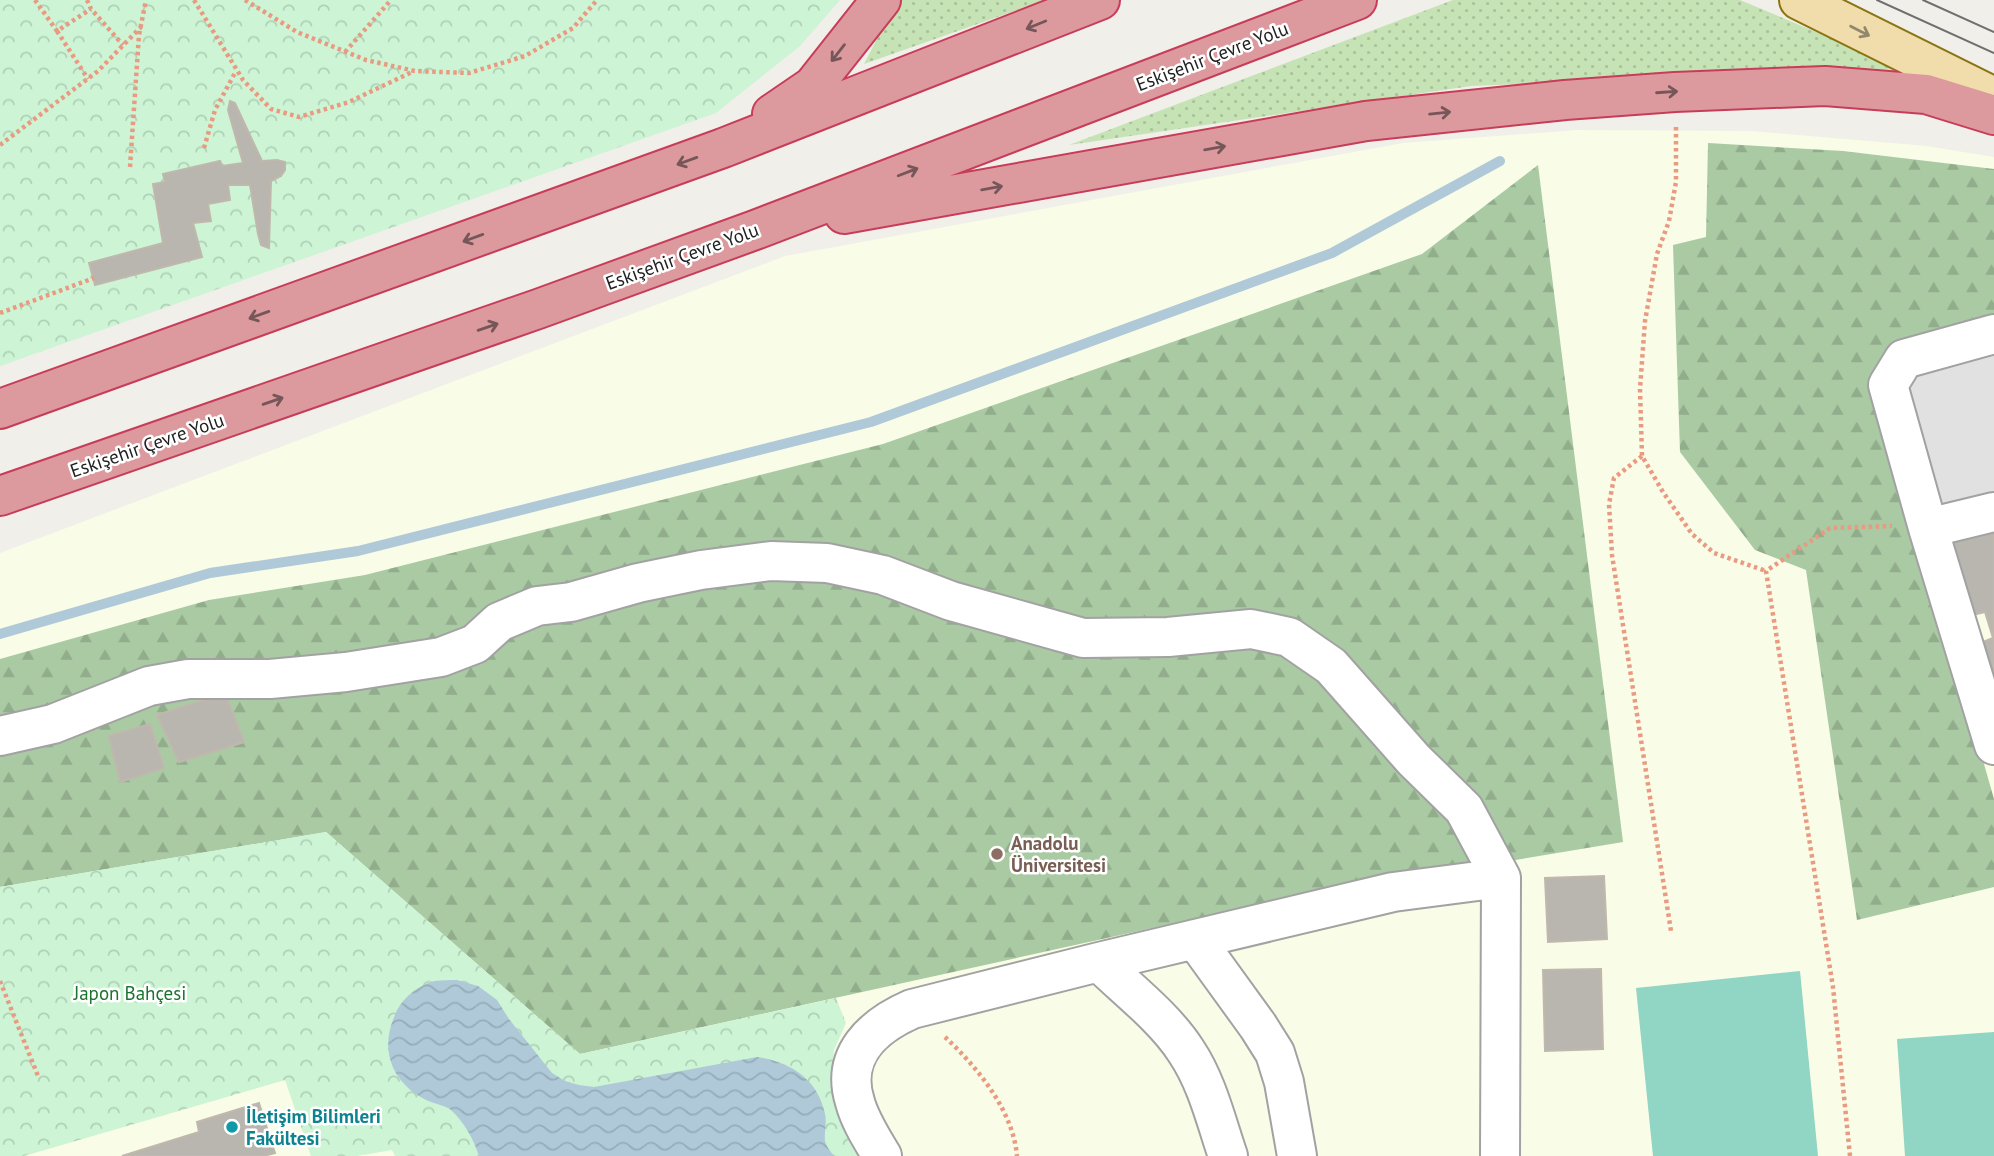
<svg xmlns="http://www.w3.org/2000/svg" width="1994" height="1156" viewBox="0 0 1994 1156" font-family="'PT Sans',sans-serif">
<defs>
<pattern id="grass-dots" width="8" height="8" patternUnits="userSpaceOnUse" patternTransform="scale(1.75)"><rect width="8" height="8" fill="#c6e3b5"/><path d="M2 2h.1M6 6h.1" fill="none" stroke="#aac29b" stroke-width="1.8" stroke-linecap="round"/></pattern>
<pattern id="forest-firs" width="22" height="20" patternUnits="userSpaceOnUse" patternTransform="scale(1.75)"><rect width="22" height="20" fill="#a9caa3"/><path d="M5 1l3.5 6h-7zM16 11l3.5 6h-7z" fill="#91ad8c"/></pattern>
<pattern id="park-crowns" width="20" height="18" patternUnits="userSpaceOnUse" patternTransform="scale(1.75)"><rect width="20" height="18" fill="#ccf4d5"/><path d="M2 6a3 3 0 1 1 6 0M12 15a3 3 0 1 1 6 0" fill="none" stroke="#afd1b7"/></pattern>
<pattern id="water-waves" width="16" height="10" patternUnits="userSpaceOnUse" patternTransform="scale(1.75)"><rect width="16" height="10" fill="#afc9d8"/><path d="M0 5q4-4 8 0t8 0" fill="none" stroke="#96acb9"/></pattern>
</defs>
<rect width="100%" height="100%" fill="#f0efe9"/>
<!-- education -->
<path fill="#f9fce6" d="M1578,130l174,1 175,15 67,11v999h-1994v-603l785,-297 618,-113z"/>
<!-- grass -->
<path fill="url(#grass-dots)" d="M897,0h149l-182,64z
M1453,0h287l164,69 -433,17 -402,59z"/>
<!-- forest -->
<path fill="url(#forest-firs)" d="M1708,143l135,8 151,18v155l-80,195 80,280v88l-137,33 -51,-350 -51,-20 -75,-98 -7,-207 33,-8z
M1538,165l85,677 -334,56 -709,156 -254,-222 -326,55v-228l209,-59 156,-25 518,-131 539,-190z"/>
<!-- park -->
<path fill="url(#park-crowns)" d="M0,0h840l-40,46 -84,67 -716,253z
M326,832l254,222 256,-56 10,25 -12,27 -2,27 38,79h-475l-3,-6 -35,6h-46l-26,-76 -261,76h-24v-269z"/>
<!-- pitch -->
<path fill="#91d5c4" d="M1800,971l18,185h-165l-17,-168z
M1994,1032v124h-89l-8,-117z"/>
<!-- parking -->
<path fill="#e1e1e1" d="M1994,334v178l-66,16 -24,-169z"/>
<!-- water -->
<path fill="url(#water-waves)" d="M457,980l21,6 19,14 12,19 43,54 13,8 14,4 15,2 163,-30c33,5 61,22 68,57 2,9 -1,19 0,27 1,5 6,11 9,15h-355c-5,-16 -15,-34 -28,-46 -6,-5 -17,-6 -25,-10 -34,-17 -47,-50 -31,-85 6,-16 23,-30 40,-34 7,-1 15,-1 22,-1z"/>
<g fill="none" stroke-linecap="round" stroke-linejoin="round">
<!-- stream -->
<path stroke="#afc9d8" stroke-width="10" d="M0,634l210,-61 148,-22 513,-129 461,-169 168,-92"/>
</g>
<!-- building -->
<path fill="#b9b5af" stroke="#c0b8ad" stroke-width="2" d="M230,101l5,2 27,58 15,-1 8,2v8l-4,6 -10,5 -2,67 -8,-3 -3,-11 -8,-49h-22l2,15 -22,4 3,17 -18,2 9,34 -107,28 -6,-22 74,-20 -10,-59 12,-2 -2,-8 57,-13 2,5 21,-3 -15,-53z
M1994,533v164l-14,-54 13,-5 -8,-26 -21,5 -16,-74z
M225,693l19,49 -65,20 -22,-47z
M150,724l14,44 -44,14 -11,-46z
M1604,876l3,63 -59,3 -3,-64z
M1601,969l2,80 -58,2 -2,-81z
M259,1103l16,50 -11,3h-142l77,-24 -2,-10z"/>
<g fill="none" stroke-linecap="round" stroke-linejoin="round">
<defs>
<path id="minor" d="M1994,334l-90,25 -16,26 40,143 66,217
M1928,528l66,-16
M0,736l53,-12 96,-38 39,-7h82l76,-7 95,-15 34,-13 24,-22 38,-16 34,-4 67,-19 63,-13 70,-9 56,2 56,12 68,26 132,37 85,-1 83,-8 38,8 42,29 83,94 50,49 37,69 -1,278
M1195,939l63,87 17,27 9,29 13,74
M1099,962c28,27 66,56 87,89 21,31 30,70 42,105
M882,1156c-10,-17 -22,-35 -27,-54 -15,-47 18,-76 57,-93l187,-47 294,-70 108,-14"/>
<path id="major" d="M1799,0l195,97"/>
<path id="highway" d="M772,114l41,-28 68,-86
M844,214l522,-93 199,-21 110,-8 150,-6 101,8 68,21
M0,409l723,-261 377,-148
M0,496l538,-187 217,-79 602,-230"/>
</defs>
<!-- minor casing -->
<use href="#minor" stroke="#a2a2a2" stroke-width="42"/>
<!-- major casing -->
<use href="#major" stroke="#8b7412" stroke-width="42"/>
<!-- highway casing -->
<use href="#highway" stroke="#c73d59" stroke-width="42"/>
<!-- path -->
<path stroke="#ea9a80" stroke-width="4.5" stroke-dasharray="3.5 3.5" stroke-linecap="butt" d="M35,0l22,31 34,-22
M87,0l4,9 32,36
M194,0l49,80 28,29 28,8 50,-15 65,-31
M245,0l52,32 69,28 49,11 54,2 56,-17 48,-28 24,-28
M57,31l31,48
M345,52l46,-52
M1676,127v55l-7,39 -12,33 -12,67 -5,68 2,67 21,36 29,42 22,19 52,18
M0,145l98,-74 43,-44
M204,148l11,-38 21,-39
M130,167l9,-132 7,-35
M0,313l94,-35
M1642,456l-28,22 -5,26 3,51 59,376
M0,981l38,95
M945,1037c32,30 68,73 72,119
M1850,1156l-17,-169 -67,-416 64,-43 62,-2"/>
<!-- minor -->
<use href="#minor" stroke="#fff" stroke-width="38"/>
<!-- major -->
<use href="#major" stroke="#f1ddac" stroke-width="38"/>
<!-- highway -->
<use href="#highway" stroke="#dd9a9e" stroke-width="38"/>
<!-- tram -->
<path stroke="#6f6f6f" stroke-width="2" d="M1877,0l117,53
M1923,0l71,32"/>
</g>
<!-- one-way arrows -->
<defs><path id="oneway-shaft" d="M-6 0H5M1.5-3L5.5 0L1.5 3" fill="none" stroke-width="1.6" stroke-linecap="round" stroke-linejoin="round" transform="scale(1.75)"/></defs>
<g stroke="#765759">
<use href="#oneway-shaft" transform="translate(1036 25) rotate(158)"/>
<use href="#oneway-shaft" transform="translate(838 53) rotate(128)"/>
<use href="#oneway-shaft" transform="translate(1667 92) rotate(-4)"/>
<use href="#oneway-shaft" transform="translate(1440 113) rotate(-6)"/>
<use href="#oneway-shaft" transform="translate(1215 148) rotate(-10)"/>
<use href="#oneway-shaft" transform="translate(687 161) rotate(160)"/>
<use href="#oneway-shaft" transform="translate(908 172) rotate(-21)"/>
<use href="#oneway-shaft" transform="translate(992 188) rotate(-10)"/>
<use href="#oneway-shaft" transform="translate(473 238) rotate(160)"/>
<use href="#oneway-shaft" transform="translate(259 315) rotate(160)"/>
<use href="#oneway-shaft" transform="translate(488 327) rotate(-19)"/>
<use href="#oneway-shaft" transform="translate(273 401) rotate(-19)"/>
</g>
<use stroke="#93886d" href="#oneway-shaft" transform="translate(1860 31) rotate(27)"/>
<!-- markers -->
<circle fill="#8d6e63" stroke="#fff" stroke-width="2.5" cx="997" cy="854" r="7"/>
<circle fill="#0f9aa8" stroke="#fff" stroke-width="2.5" cx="232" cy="1127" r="7"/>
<g text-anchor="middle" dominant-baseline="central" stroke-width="5" stroke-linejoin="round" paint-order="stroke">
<!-- street labels -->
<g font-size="19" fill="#212121" stroke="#fff">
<text transform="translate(1212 56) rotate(-21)">Eskişehir Çevre Yolu</text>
<text transform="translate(682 256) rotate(-20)">Eskişehir Çevre Yolu</text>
<text transform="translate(147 445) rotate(-19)">Eskişehir Çevre Yolu</text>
</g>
<!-- education labels -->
<g font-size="19" font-weight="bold" fill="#785e54" stroke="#fff" text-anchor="start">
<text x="1011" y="843">Anadolu<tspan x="1011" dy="22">Üniversitesi</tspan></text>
</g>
<!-- park labels -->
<g font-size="19" fill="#1a742e" stroke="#fff">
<text x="130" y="993">Japon Bahçesi</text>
</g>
<!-- culture labels -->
<g font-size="19" font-weight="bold" fill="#0d838f" stroke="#fff" text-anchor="start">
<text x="246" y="1116">İletişim Bilimleri<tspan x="246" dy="22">Fakültesi</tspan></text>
</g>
</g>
</svg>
